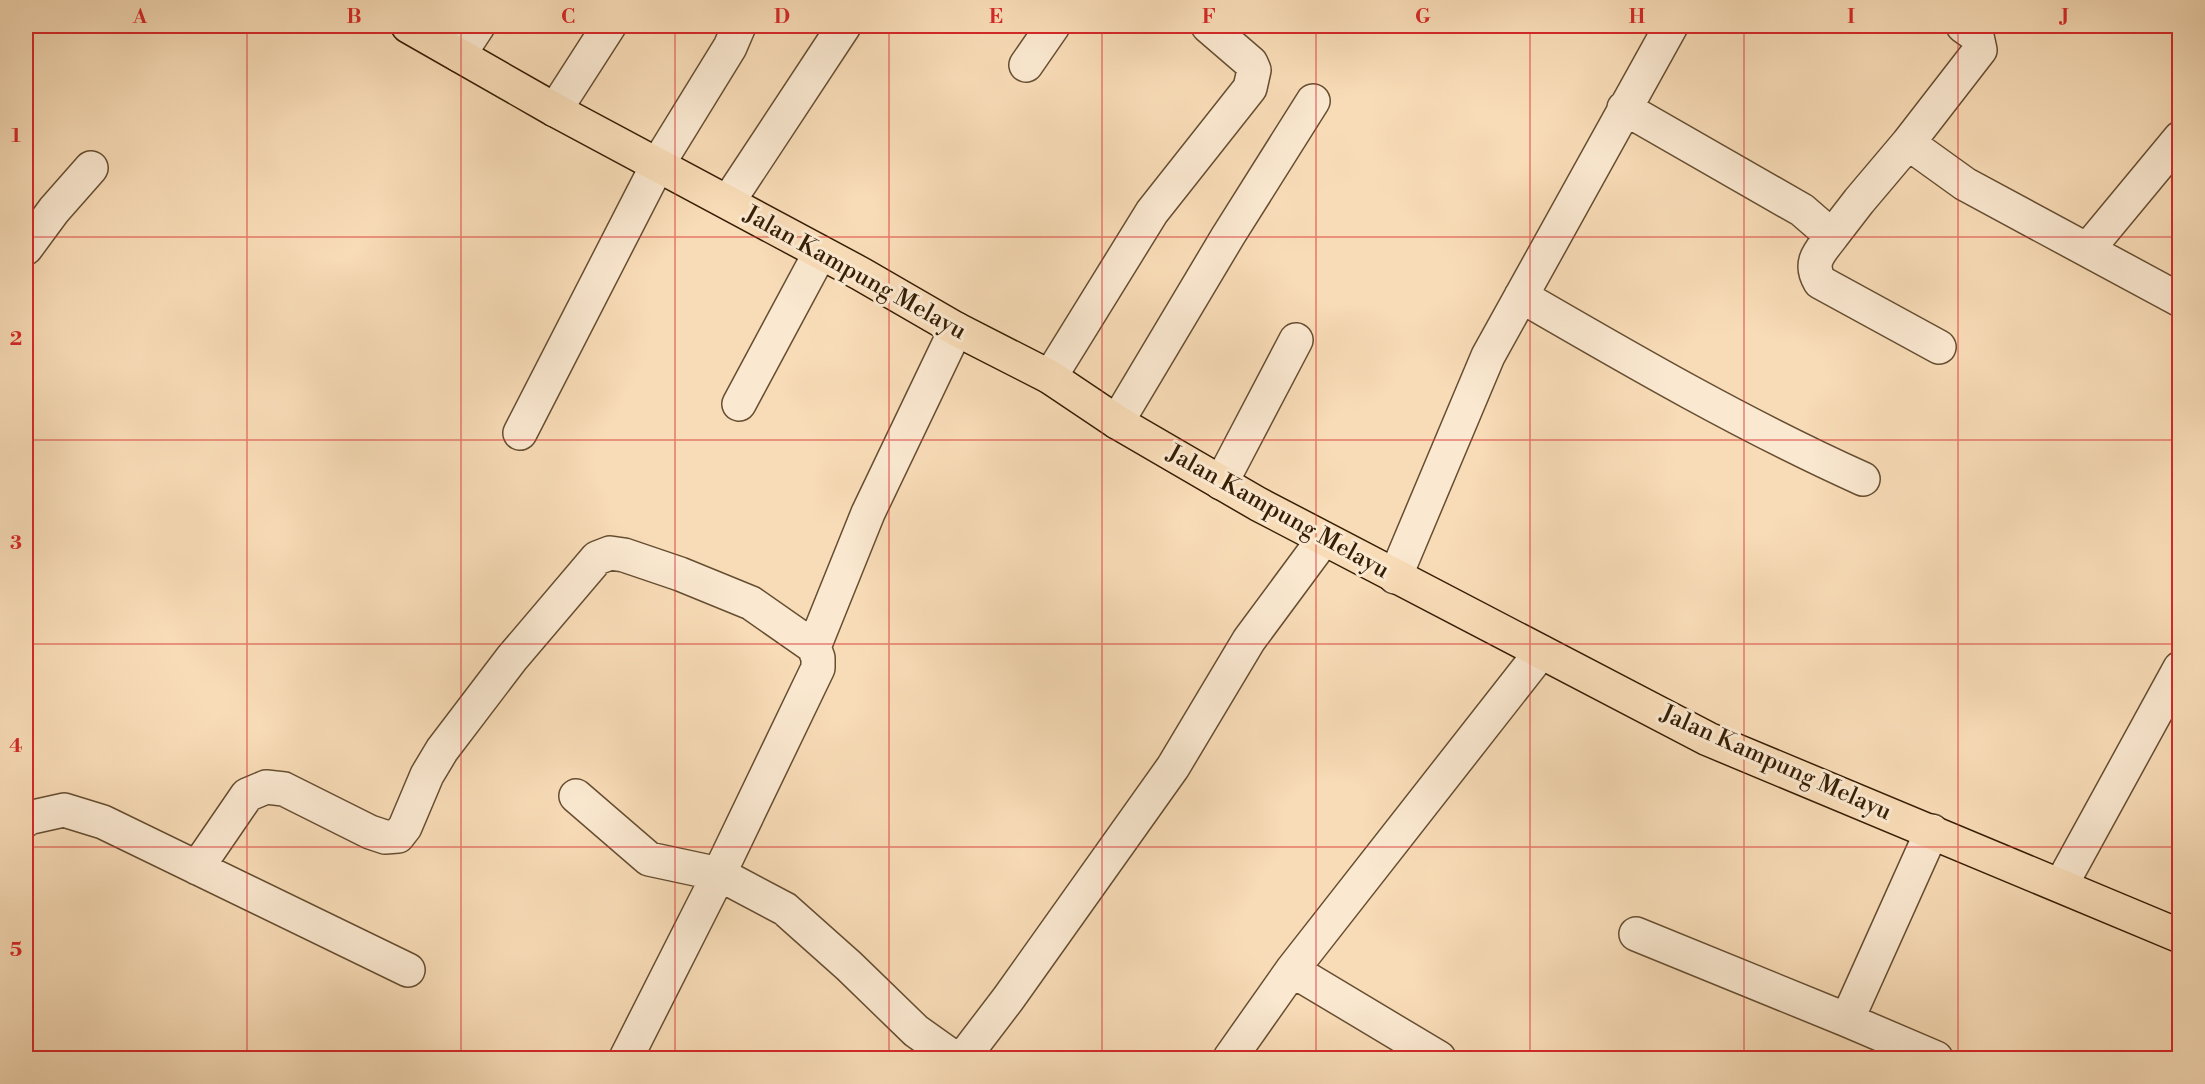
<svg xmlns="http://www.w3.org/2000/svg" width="2205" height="1084" viewBox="0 0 2205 1084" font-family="'Libre Bodoni',serif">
<rect width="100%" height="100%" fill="#f8dcb7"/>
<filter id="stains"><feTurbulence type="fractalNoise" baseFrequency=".00333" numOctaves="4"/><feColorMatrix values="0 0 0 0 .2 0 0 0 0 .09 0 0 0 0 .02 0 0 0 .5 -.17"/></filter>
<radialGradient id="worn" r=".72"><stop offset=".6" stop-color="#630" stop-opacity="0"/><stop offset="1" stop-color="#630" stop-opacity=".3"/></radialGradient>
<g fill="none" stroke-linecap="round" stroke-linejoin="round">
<defs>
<path id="minor" d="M1963,26l14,10 3,14 -72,93 57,41 215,116
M459,55l19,-29
M1026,65l27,-39
M1624,108l178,102 30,26c-12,16 -24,26 -12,46l119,65
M555,110l54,-84
M728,202l116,-176
M1832,236l27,-35 49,-58
M26,248l28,-38 37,-42
M2088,249l92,-111
M1521,296c112,65 224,130 342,183
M1050,377l102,-165 98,-124 4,-18 -3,-7 -43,-37
M739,404l81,-151
M1117,422l111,-186 85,-135
M520,433l138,-269 72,-117 9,-21
M1221,483l75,-143
M1395,577l93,-221 183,-330
M814,647l54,-134 88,-184
M26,820l2,-2 36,-8 39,12 305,148
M197,868l50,-73 19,-8 18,2 86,43 15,5 13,-1 7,-9 22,-52 15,-25 70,-92 85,-100 13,-5 14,2 56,19 71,29 63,44 4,11v10l-99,206 -70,-15 -73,-63
M2061,885l119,-217
M1636,934l211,86 89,38
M1292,970l147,88
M1847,1020l85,-189
M626,1058l93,-184 66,35 64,57 67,65 38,27
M963,1058l45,-59 165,-232 76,-127 74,-100
M1230,1058l62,-88 249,-318"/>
<path id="major" d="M408,26l147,84 306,164 95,55 94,48 67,45 141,82 450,235 472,197"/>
</defs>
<!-- minor casing -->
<use href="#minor" stroke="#664e31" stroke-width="36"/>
<!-- major casing -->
<use href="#major" stroke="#361e04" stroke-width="36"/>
<!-- minor -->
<use href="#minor" stroke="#fae8d0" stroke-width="33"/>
<!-- major -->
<use href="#major" stroke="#f8dcb7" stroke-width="33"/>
</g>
<!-- grid -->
<path fill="none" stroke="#d62828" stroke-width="1.5" stroke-opacity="0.55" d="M247,26v1032M461,26v1032M675,26v1032M889,26v1032M1102,26v1032M1316,26v1032M1530,26v1032M1744,26v1032M1958,26v1032M26,237h2154M26,440h2154M26,644h2154M26,847h2154"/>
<g text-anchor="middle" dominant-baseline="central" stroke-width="6" stroke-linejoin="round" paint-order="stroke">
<!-- street labels -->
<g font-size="24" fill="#361e04" stroke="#fae8d0">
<text transform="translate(855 273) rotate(29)">Jalan Kampung Melayu</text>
<text transform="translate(1278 512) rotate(29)">Jalan Kampung Melayu</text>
<text transform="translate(1776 763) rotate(24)">Jalan Kampung Melayu</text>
</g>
</g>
<!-- margin -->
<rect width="2205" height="1084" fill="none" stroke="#f8dcb7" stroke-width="66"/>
<rect x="33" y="33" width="2139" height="1018" fill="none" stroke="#d62828" stroke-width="2"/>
<g font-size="20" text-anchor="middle" font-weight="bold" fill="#d62828">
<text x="140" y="23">A</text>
<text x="354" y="23">B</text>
<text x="568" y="23">C</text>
<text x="782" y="23">D</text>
<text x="996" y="23">E</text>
<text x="1209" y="23">F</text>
<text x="1423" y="23">G</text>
<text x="1637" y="23">H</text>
<text x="1851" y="23">I</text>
<text x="2065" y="23">J</text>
<text x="16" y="142">1</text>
<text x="16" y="345">2</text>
<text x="16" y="549">3</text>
<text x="16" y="752">4</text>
<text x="16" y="956">5</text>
</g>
<rect width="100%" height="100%" filter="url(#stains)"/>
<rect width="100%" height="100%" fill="url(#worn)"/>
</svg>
